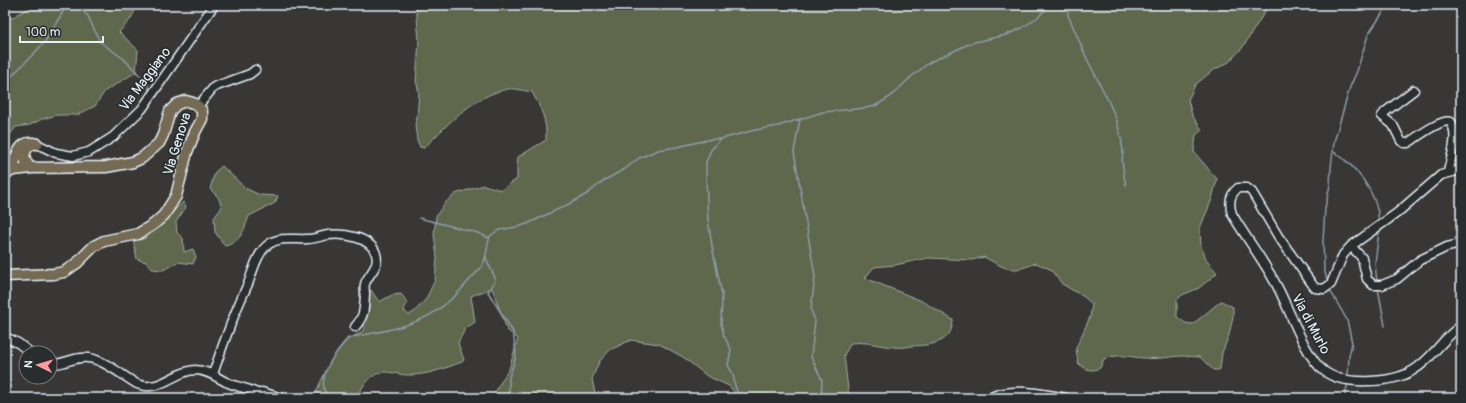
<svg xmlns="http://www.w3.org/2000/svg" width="1466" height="403" viewBox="0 0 1466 403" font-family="Pangolin,sans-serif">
<rect width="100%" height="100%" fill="#383736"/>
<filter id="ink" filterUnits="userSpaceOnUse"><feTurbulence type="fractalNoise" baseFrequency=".025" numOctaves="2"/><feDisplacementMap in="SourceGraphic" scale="8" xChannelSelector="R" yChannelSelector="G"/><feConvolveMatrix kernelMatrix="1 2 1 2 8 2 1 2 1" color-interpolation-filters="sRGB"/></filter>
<g filter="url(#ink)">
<!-- green -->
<path fill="#5e674e" stroke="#a3aca3" d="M34,5h104l-8,15 -11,12 19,18 -2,22 -31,19 -10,15 -18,9h-20l-15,4 -12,6 -14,2 -11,14v-117l6,-6z
M416,5h853l-26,42 -14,15 -17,9 -17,14 -7,15 4,15 10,15 -6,5 -2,17 23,27 -5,20 -12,29 1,18 6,15 10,12 -18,15 -17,7 -5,5v17l8,6 8,1 28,-23 12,6v10l-4,18 -7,18 -2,16 -1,1h-6l-13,-13c-5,0 -10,-1 -15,-1 -14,0 -27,4 -41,2 -16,-1 -23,-5 -40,1l-4,9c-10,4 -14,2 -22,-5l-2,-15 14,-31 2,-13 -8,-7 -22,-13 -12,-15 -14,-6c-26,11 -29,6 -52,-6l-12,3 -44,-2 -33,7 -21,2 -9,11 57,23 31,19c-1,24 -22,25 -41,26 -6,1 -12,2 -18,1 -15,-1 -28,-6 -43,-4l-7,12 5,43h-110l-10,-12 -22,-10 -24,-19 -24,-13 -28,-4 -21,10 -11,12 -7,17 4,19h-104l7,-13 10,-16 9,-30 -11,-9 -15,-42 -21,8 4,26 -10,7 -7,14 6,17 -2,2c-17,6 -36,14 -55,13 -9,0 -19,-5 -28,-2 -10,3 -18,16 -23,25h-43l18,-38 16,-20 16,-9c1,-5 3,-11 4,-16 1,-9 -3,-19 4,-25l8,12 13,-7 9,-1 4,5 2,5 -3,5 1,3 4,3 5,-3 12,-13 9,-19 2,-22 -3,-24 2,-18 8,-12 11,-10 29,-9 17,5 16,-11v-13l1,-9 28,-17c1,-21 -5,-31 -14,-48 -7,-1 -17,-4 -24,-3 -35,7 -58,33 -82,57l-2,2 -4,-1 -3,-7 -2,-15 2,-8 2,-25 -3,-11 3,-40z
M222,166l23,22 15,7 18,1 -3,7 -26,13c-5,14 -8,26 -24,30l-10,-14 -1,-14 8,-11 -4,-10 -8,-8 5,-17z
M183,202l3,5 -10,15 1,11 6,5 1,14 9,-3 3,8 -3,7 -15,-2 -15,8 -11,-1 -6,-7 -9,-3 -4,-20h11l11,-9z"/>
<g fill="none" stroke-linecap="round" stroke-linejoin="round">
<!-- stream -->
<path stroke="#8d9ca8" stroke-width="1.5" d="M76,5l12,11 12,26 24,17 24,25 1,7
M1067,5l1,2v8l19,44 18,35 11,24 5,20 2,13 -1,10 2,15 2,9
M5,83l39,-40 23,-38
M800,119l-6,33 21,124 -4,34 4,11 -4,36 11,23 -1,18
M721,139l-10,11 -5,12v17l2,40 4,27 10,49 -1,28 3,13 7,13 -3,16 5,9 2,12 5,12
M1332,151c24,14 45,41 47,70
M419,218l59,15 11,5
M486,256c0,8 10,19 9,24 -1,4 -5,9 -7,12l25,40 3,21 -1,7 -6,17v21
M1328,282l-4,-12 -1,-29 2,-33 5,-23 1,-18 3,-25 16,-55 7,-16 11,-36 16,-24 2,-6
M1377,282l-2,-19 4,-31
M1378,288l7,38
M1331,292l16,28 5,23 -3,13 -1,18
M328,398c-1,-4 -3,-6 -4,-9 -4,-17 14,-40 24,-51 50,-10 82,-12 118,-54 5,-6 12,-12 16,-18 5,-8 5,-21 8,-30l9,-6 18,-3 10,-3 42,-20 18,-10 16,-13 22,-12 14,-11 19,-8 19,-3 35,-8h9l34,-9 23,-4 45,-14 43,-4 9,-2 15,-9 21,-20 19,-15 41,-19 35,-8 16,-7 16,-11 12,-12
M1344,398l4,-15"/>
<defs>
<path id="minor" d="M1414,90l-29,22 -3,4 11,9 8,16 3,2h4c9,-6 34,-25 43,-21 8,14 0,35 -3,50
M198,106l16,-19 36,-13 5,-4
M37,144l19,9 17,3 16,-4 24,-15 29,-28 72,-104
M1461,170l-20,5 -44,38 -46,33 -8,9 -12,29 -7,5 -9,-1 -3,-4 -34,-48 -26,-44 -5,-4h-9c-9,7 -9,16 -6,26 14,24 32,47 45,72 12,22 28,71 47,85 19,15 68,12 88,0 20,-11 30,-33 49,-45
M1351,246l11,12 5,21 6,6h9l15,-6 23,-19 27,-13 14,-3
M5,337l13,6 13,10
M50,364c11,1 20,-5 31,-6 18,-3 40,17 56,26 23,9 37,-13 58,-14 12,0 21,7 31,12 7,3 14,5 21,7 7,2 13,6 20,9
M213,374c10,-30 21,-61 35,-90 5,-13 9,-32 21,-40 11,-8 26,-4 38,-5 8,0 14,-3 21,-4 15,-2 43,2 48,19 4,13 -8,20 -11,30 -1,3 0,7 0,10 -1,14 0,22 -10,33
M262,392l20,6
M988,398c23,-11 53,-5 78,0"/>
<path id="major" d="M30,168c-6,-8 -9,-16 1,-23
M13,170c2,-13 7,-32 24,-26
M5,174l8,-4 19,-2 74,-1 27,-5 9,-4 17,-15 4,-8 7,-24 7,-7 9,-3 7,2 5,3 4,5v8l-7,13 -8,20 -11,44 -12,19 -10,9 -16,10 -34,7 -10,5 -17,17 -13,9 -10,2 -49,2"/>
</defs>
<!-- minor casing -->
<use href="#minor" stroke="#e8f1f8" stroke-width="11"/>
<!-- major casing -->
<use href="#major" stroke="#e8f1f8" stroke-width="13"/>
<!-- minor -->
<use href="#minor" stroke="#2a2d2e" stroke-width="8"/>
<!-- major -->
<use href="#major" stroke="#746b52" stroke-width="10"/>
</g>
</g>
<g text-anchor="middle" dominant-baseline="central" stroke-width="3.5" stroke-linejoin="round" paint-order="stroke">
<!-- street labels -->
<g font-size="14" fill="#e8f1f8" stroke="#2a2d2e">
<text transform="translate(145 79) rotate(-53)">Via Maggiano</text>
<text transform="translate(177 144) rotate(-73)">Via Genova</text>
<text transform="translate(1311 324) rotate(62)">Via di Murlo</text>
</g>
</g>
<!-- margin -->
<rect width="1466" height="403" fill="none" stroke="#2a2d2e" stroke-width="20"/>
<rect x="10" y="10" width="1446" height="383" fill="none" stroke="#e8f1f8" stroke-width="1.5" filter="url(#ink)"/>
<!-- north arrow -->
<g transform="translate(38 365) rotate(275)"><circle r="19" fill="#2a2d2e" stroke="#767b7f"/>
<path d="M0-3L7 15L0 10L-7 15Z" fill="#ff9aa2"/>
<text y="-6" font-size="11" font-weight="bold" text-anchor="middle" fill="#e8f1f8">N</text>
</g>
<!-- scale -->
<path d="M20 36v6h83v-6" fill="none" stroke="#e8f1f8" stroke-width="2"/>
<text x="26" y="36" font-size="12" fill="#e8f1f8" stroke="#2a2d2e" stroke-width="3" paint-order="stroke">100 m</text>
</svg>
